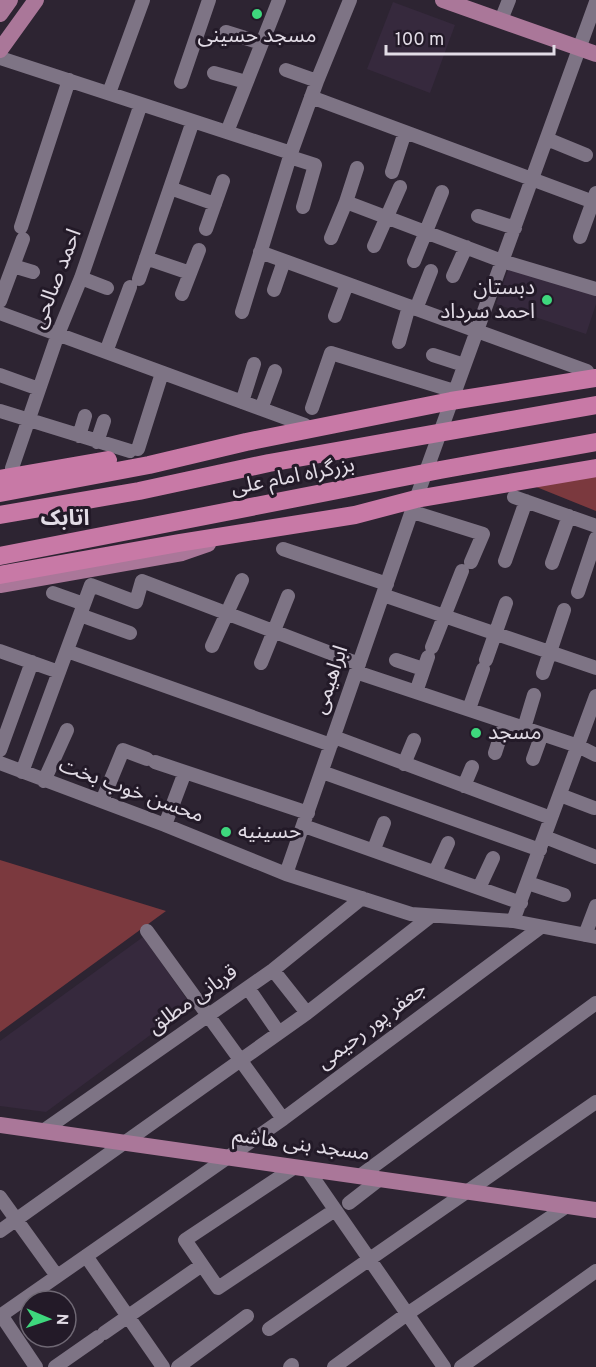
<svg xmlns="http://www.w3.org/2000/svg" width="596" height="1367" viewBox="0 0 596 1367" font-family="Overpass,'Noto Sans Arabic',sans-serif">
<rect width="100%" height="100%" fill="#2d2432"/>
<!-- built -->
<path fill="#36293d" d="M393,2l62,23 -25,68 -63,-24z
M509,267l87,29v8l-10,30 -90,-30z
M143,937l48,68 -145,107 -46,-6v-65z"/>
<!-- green -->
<path fill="#7b393e" d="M596,469v42l-72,-29z
M0,860l166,51 -166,121z"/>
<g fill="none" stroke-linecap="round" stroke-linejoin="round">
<!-- minor -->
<path stroke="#7e7485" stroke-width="14" d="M501,20l8,-20
M226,32l35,11
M0,58l291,95
M286,70l31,11
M214,73l32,9
M181,82l28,-82
M109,93l34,-93
M311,97l285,106
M227,132l52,-132
M547,139l39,16
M290,157l25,8 -12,42
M392,172l13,-40
M170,188l45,16
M346,202l156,59 94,28
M478,216l37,12
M21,227l48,-147
M206,229l17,-48
M580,237l16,-44
M331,238l15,-36 11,-34
M374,246l26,-59
M260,252l327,119
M146,258l44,15
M414,261l28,-69
M13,266l20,6
M453,276l13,-29
M81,278l26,10
M139,279l54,-158
M274,290l10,-29
M182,294l17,-44
M0,301l23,-62
M416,309l15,-38
M242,312l49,-159 26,-72 33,-81
M0,313l305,112
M335,316l12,-32
M399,342l10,-36
M106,352l24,-65
M433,355l31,10
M0,375l39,14
M242,402l12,-38
M312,408l19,-55 123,38
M261,409l14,-38
M0,411l130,40
M79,436l6,-20
M97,442l7,-21
M138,449l24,-76
M12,468l46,-134 23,-56 60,-174
M514,497l82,29
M413,512l70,22 -12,28
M283,549l104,35
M505,561l21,-60
M552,563l17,-47
M578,592l18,-54
M53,593l31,11
M383,595l213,73
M80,615l50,18
M212,646l30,-66
M432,647l30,-76
M0,651l59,21
M67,651l264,94
M396,660l27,9
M486,660l20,-57
M261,663l27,-67
M356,672l222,74 18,9
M543,673l21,-63
M416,692l12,-35
M469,709l14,-40
M524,728l10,-33
M334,737l217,81
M0,750l32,-88
M495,753l10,-31
M533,759l9,-25
M155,762l153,51
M0,763l165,62 121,49 125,40 102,7 83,16
M404,764l10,-24
M22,772l69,-187 45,17 6,-21 217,83
M322,772l218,78
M44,781l23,-51
M464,786l8,-19
M560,795l34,13
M102,801l21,-51 24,9
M165,825l20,-53
M304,826l217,77
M545,837l51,20
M374,849l10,-26
M435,872l13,-29
M286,874l130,-375 180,-497
M528,883l36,12
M479,888l14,-30
M513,921l83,-225
M147,931l136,188
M585,935l11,-29
M273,970l34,43
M248,988l31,45
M43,1131l230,-161 89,-72
M295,1167l-110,73 33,48 117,-78
M307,1169l137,198
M360,1176l236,-173
M0,1197l57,79
M349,1203l31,-24
M0,1231l307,-218 124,-97
M86,1256l77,111
M1,1315l35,52
M0,1316l283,-197 258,-192
M269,1329l327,-227
M104,1333l98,-68
M55,1367l43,-30
M178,1367l69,-51
M290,1367l2,-2
M334,1367l73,-53 160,-108
M461,1367l135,-96"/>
<!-- major -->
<path stroke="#a79" stroke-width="16" d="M443,0l153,54
M0,14l10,-14
M0,50l36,-50
M0,585l182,-32 26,-9
M0,1125l596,85"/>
<!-- highway -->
<path stroke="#c879a6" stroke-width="18" d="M0,479l108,-19
M0,493l149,-28 97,-23 205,-41 145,-23
M0,515l139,-24 130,-28 327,-58
M0,556l440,-86 156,-28
M0,575l179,-32 176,-28 61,-16 180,-31"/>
</g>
<!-- markers -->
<g fill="#3ed77d" stroke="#231a28" stroke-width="2">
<circle cx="257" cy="14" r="6"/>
<circle cx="547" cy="300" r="6"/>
<circle cx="476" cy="733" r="6"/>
<circle cx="226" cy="832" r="6"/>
</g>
<g text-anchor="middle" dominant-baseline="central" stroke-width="6" stroke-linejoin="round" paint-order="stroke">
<!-- poi labels -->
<g font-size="21" fill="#e2dce6" stroke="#231a28" text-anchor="start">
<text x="257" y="36" text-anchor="middle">مسجد حسینی</text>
<text x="535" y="288" text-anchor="end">دبستان<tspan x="535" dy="24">احمد سرداد</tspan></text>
<text x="488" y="733">مسجد</text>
<text x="238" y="832">حسینیه</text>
</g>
<!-- street labels -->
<g font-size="21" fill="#e2dce6" stroke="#231a28">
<text transform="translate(57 279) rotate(-69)">احمد صالحی</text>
<text transform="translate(293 477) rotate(-11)">بزرگراه امام علی</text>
<text transform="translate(331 680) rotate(-71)">ابراهیمی</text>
<text transform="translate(131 791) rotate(20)">محسن خوب بخت</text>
<text transform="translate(193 1000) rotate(-35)">قربانی مطلق</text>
<text transform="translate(372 1026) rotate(-37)">جعفر پور رحیمی</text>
<text transform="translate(301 1145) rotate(8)">مسجد بنی هاشم</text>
</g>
<!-- neighbourhood labels -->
<g font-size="22" font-weight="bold" fill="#e2dce6" stroke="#231a28">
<text x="65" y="519">اتابک</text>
</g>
</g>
<!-- north arrow -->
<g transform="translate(48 1319) rotate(92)"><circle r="28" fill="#231a28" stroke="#6f6874" stroke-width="1.5"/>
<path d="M0-4.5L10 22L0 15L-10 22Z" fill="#3ed77d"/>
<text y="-9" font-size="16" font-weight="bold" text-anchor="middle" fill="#e2dce6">N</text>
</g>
<!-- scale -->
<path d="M386 45v9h168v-9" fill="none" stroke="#e2dce6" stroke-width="3"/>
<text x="395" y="45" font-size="18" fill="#e2dce6" stroke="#231a28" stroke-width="4.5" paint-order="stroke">100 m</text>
</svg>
